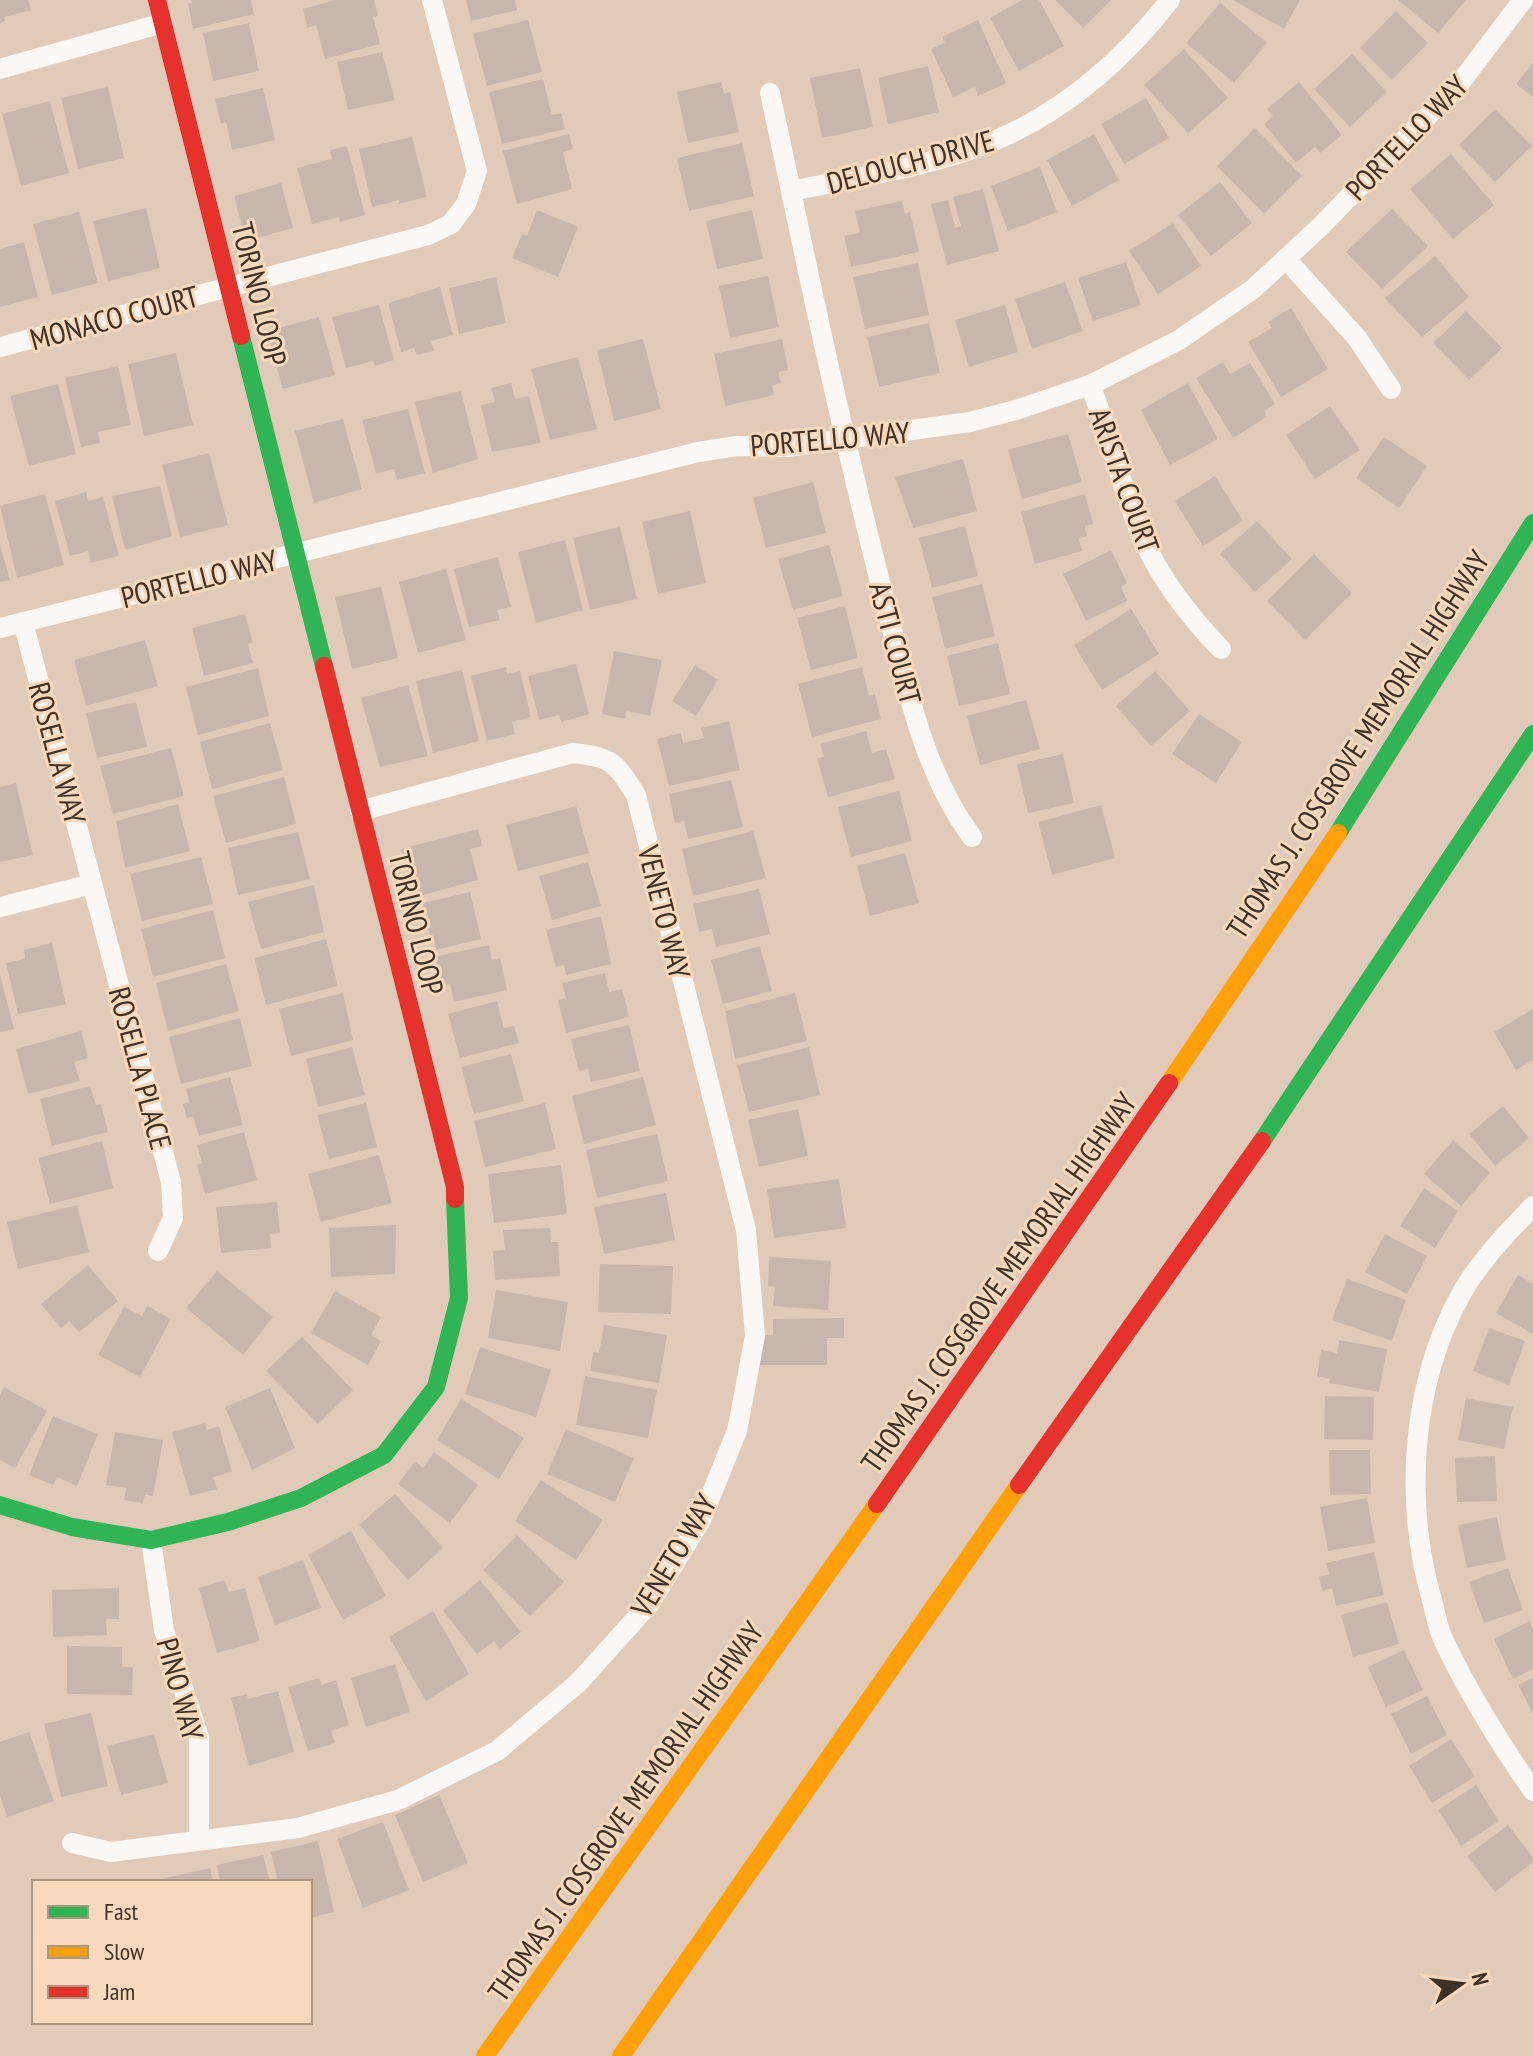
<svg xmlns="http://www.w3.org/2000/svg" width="1533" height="2056" viewBox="0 0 1533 2056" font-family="'PT Sans Narrow',sans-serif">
<rect width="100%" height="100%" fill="#e1cbb8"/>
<!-- building -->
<path fill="#c9b6aa" d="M0,0h28l3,10 -27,7 1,4 -5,2z
M191,0h60l3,14 -61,15 -5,-25 4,-1z
M335,0h39l4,16 -5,1 7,27 -55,15 -9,-34 -9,3 -4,-19z
M466,0h49l2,10 -46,11z
M1022,0h17l25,46 -45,25 -29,-53z
M1055,0h56l-28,28z
M1233,0h67l-16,29z
M1398,0h68l-28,33z
M1220,3l47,40 -33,40 -48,-40z
M1396,11l32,32 -36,37 -32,-32z
M528,20l14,52 -55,14 -14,-52z
M978,20l28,63 -28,13 -3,-9 -22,10 -22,-48 14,-6 -3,-6z
M249,23l10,48 -46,10 -10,-48z
M1184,49l44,49 -40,35 -44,-48z
M382,52l13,48 -47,10 -11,-48z
M1352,54l35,38 -37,35 -36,-38z
M1533,63v34l-17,-13z
M928,66l11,46 -51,12 -10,-46z
M860,68l13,59 -51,11 -12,-60z
M543,79l9,36 9,-2 4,16 -63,15 -13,-52z
M721,82l3,12 6,-2 9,40 -51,11 -11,-51z
M1299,82l43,53 -22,18 -5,-6 -19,16 -32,-39 9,-8 -6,-7z
M108,87l16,71 -46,11 -17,-71z
M263,88l12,52 -43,10 -6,-28 -5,2 -6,-25z
M1146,98l23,40 -45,26 -23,-40z
M50,101l19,72 -48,13 -19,-72z
M1495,109l37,37 -37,36 -36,-37z
M1255,128l47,48 -38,38 -47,-48z
M569,134l4,15 -10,3 9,37 -55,15 -14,-53z
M1094,134l25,46 -47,26 -25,-46z
M412,137l15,60 -28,7v-4l-27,7 -13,-58z
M742,143l12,53 -65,15 -12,-53z
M347,146l18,69 -25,7 -1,-5 -27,7 -15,-56 35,-9 -2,-9z
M1451,154l43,51 -41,34 -43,-50z
M1040,167l17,45 -49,19 -17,-45z
M1220,182l32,41 -41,33 -33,-41z
M281,183l12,45 -47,13 -12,-45z
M983,189l16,62 -52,14 -16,-61 17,-4 7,28 6,-2 -8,-29z
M902,201l3,13 5,-2 9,40 -68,15 -7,-31 16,-3 -5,-22z
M146,208l14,60 -52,13 -15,-60z
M1392,209l36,37 -46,43 -36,-37z
M537,210l41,17 -20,50 -46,-19 10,-24 5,2z
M752,210l11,49 -46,10 -11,-48z
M79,212l19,71 -46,12 -19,-71z
M1173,223l28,43 -43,28 -29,-43z
M24,242l14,55 -38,10v-58z
M1435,256l34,41 -47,40 -37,-39z
M1126,262l15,43 -48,16 -15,-43z
M918,263l11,52 -64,14 -12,-52z
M768,276l11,51 -49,11 -11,-52z
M496,277l10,46 -47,11 -10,-46z
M1065,282l18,49 -51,18 -17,-50z
M440,287l13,48 -22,6 3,10 -17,4 -3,-7 -13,4 -13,-49z
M379,305l15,55 -19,6 -2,-5 -27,7 -14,-51z
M1005,305l13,47 -49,15 -14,-47z
M1291,308l37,61 -47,28 -33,-55 24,-14 -4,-6z
M1466,311l36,37 -33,32 -36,-37z
M319,317l16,58 -52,14 -16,-58z
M929,323l11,50 -61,14 -12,-50z
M643,339l18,70 -47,12 -17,-71z
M782,339l6,31 -10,2 3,11 -9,2 2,10 -49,11 -11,-52z
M176,353l17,72 -49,11 -16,-72z
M578,357l19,72 -47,11 -19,-71z
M1223,362l7,12 20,-11 25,41 -11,7 3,6 -34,21 -37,-60z
M118,366l13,59 -33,7 2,11 -19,4 -16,-69z
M511,383l4,16 14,-3 12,47 -49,9 -11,-47 14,-3 -4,-14z
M1188,383l30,56 -48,26 -29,-55z
M58,384l18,70 -47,12 -19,-70z
M461,391l17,68 -45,14 -18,-71z
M1330,406l30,44 -45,29 -29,-44z
M408,409l17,64 -28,7 -3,-11 -18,5 -14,-54z
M343,419l19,70 -48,14 -19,-72z
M1068,434l14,48 -60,17 -14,-49z
M1384,437l43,29 -28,42 -43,-30z
M209,453l19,72 -48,12 -18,-72z
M963,459l14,52 -64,17 -18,-51z
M1215,476l28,45 -40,25 -28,-45z
M813,482l13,51 -60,15 -13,-50z
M160,486l12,50 -47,14 -13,-54z
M86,492l2,9 15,-4 16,59 -28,7 -3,-12 -18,5 -15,-55z
M45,494l19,71 -47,13 -17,-72z
M1085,494l8,30 -8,2 2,10 -8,3 3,12 -47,13 -14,-52z
M690,511l16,72 -48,11 -16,-72z
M1257,521l35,38 -37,33 -35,-38z
M965,526l13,50 -46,12 -13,-50z
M620,527l17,72 -47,11 -17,-72z
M565,540l18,70 -47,13 -18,-71z
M0,545l10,35 -10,2z
M829,545l14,51 -50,14 -15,-51z
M1111,550l16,33 -6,4 6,14 -41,20 -23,-47z
M1314,554l38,39 -47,47 -38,-39z
M498,557l13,50 -14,3 3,10 -31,7 -15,-58z
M446,569l20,71 -48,13 -19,-71z
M982,584l13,52 -50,13 -13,-52z
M381,587l17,71 -46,11 -17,-72z
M845,606l13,52 -47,12 -14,-52z
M1131,609l28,45 -57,36 -28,-45z
M245,614l8,29 -5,1 5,19 -49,13 -12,-48z
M145,640l13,46 -72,20 -12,-46z
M998,643l12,51 -51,12 -12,-50z
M614,651l48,9 -12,56 -24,-5 -1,8 -23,-5z
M576,664l13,50 -28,8 -2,-7 -20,5 -11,-44z
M695,665l23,15 -22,36 -24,-15z
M506,667l1,7 13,-3 11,46 -19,5 3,12 -28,7 -16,-65z
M862,667l7,29 6,-2 6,25 -69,18 -14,-53z
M258,668l11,48 -71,19 -12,-48z
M462,670l17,71 -46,12 -17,-72z
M1155,671l35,40 -39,35 -35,-40z
M408,685l20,71 -48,11 -19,-69z
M1026,700l14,49 -60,16 -13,-49z
M136,702l11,45 -50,11 -11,-45z
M1199,714l43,28 -26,41 -44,-29z
M729,721l11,49 -71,16 -12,-47 24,-6 2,10 21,-5 -3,-10z
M270,723l13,47 -71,19 -12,-47z
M866,731l6,22 14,-4 9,30 -67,18 -11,-39 7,-1 -4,-13z
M171,748l13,48 -71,18 -13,-48z
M1063,754l11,49 -46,10 -11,-49z
M284,777l12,47 -70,19 -13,-47z
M731,780l12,47 -55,12 -4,-18 -9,2 -6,-29z
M16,783l17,72 -33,7v-75z
M899,791l13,50 -61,16 -13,-50z
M178,804l12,47 -65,17 -9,-47z
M1101,805l14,53 -63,17 -14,-53z
M576,806l13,47 -71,18 -12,-46z
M478,829l4,17 -12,3 8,31 -63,17 -14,-48z
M753,831l13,47 -73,18 -11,-47z
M298,832l12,47 -72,16 -10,-47z
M905,853l14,50 -49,13 -13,-50z
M201,857l12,47 -71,17 -12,-47z
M588,862l13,44 -49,14 -13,-44z
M314,885l10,47 -63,17 -13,-47z
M759,889l11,45 -54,13 -4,-18 -13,3 -6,-28z
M470,892l11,47 -45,11 -3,-14h-3l-7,-33z
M213,910l12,48 -72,19 -12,-48z
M601,916l10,48 -45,11 -2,-10 -8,2 -10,-37z
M326,939l12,47 -72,19 -12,-47z
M52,943l14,61 -48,10 -12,-51 19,-4 -1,-9z
M489,945l3,15 8,-2 7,32 -53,12 -4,-18 -9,2 -7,-29z
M760,946l12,45 -49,13 -12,-44z
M226,964l13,47 -71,20 -12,-48z
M605,973l4,19 13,-3 7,28 -63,16 -8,-33 8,-2 -4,-15z
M0,975l14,54 -14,3z
M343,993l10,47 -62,16 -12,-47z
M795,993l12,48 -72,18 -10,-48z
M497,1001l7,27 10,-2 5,17 -59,15 -12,-44z
M1533,1009v51l-17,10 -22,-38z
M240,1018l12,48 -71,18 -12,-47z
M629,1025l11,46 -49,11 -3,-13 -9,2 -8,-32z
M81,1031l7,27 -14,4 6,19 -52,13 -12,-45z
M352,1047l13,48 -47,12 -12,-48z
M809,1047l11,48 -71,17 -12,-47z
M511,1054l13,47 -50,13 -13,-47z
M230,1077l13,48 -44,11 -6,-20 -6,2 -4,-14 6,-2 -3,-13z
M643,1077l13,48 -72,19 -12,-48z
M90,1086l6,19 5,-1 7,28 -56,14 -12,-47z
M366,1103l11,44 -48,12 -12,-44z
M545,1103l11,46 -71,18 -11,-46z
M1503,1106l26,32 -34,28 -26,-32z
M798,1109l10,47 -49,11 -11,-47z
M244,1132l13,48 -52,14 -8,-29 5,-2 -5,-18z
M657,1134l11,47 -71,17 -11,-48z
M1453,1140l37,33 -29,33 -37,-32z
M102,1141l11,47 -63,16 -12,-46z
M379,1155l13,48 -71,19 -13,-48z
M561,1165l6,49 -73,9 -6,-49z
M839,1179l7,49 -72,10 -7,-49z
M1424,1188l34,23 -23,37 -35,-22z
M666,1193l9,47 -71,14 -10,-47z
M277,1202l3,31 -10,1 1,14 -50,5 -5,-46z
M77,1205l12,47 -71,17 -11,-47z
M396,1225l-1,49 -64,3 -2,-49z
M550,1228l1,14h7l2,34 -65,4 -2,-29 12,-1 -2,-20z
M1385,1234l42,22 -20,38 -42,-22z
M769,1257l62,4 -3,49 -55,-4 2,-19 -7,-1z
M600,1264l73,2 -2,48 -73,-2z
M88,1265l30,36 -39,31 -10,-11 -8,7 -20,-24z
M217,1271l56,46 -30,38 -57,-47z
M1518,1275l15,9v50l-37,-21z
M1347,1279l59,21 -14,41 -60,-21z
M496,1290l72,12 -8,49 -72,-13z
M335,1291l46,26 -10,18 10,6 -13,24 -57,-32z
M147,1306l24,13 -31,58 -42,-22 26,-48 18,9z
M844,1318v20h-17v27h-68v-30h14v-16z
M604,1325l63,10 -8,48 -69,-12 3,-19 6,1z
M1489,1328l36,13 -16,44 -36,-14z
M302,1337l51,53 -35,34 -52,-53z
M1339,1340l48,9 -8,43 -50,-9 1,-4 -13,-3 4,-26 16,3z
M480,1347l71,23 -15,47 -71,-23z
M585,1376l72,14 -9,48 -72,-13z
M4,1387l43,24 -32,57 -15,-8v-65z
M270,1388l25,60 -43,22 -27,-63z
M1325,1396l49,1 -1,43 -49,-1z
M1466,1398l47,9 -9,42 -46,-9z
M461,1399l63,39 -25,41 -62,-39z
M53,1416l45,18 -21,52 -20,-9 -4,8 -24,-10z
M205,1423l2,7 12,-4 13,46 -19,5 4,12 -27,7 -18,-64z
M566,1429l68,29 -19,44 -68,-28z
M115,1432l48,8 -10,56 -8,-2 -2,9 -19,-3 2,-12 -20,-3z
M1329,1450h41l1,44 -41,1z
M434,1452l44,33 -28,38 -52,-39 17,-23 8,7z
M1495,1456l2,45 -40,1 -2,-44z
M541,1480l62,40 -27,40 -61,-39z
M395,1494l48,54 -35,32 -49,-55z
M1367,1498l8,45 -47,8 -8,-44z
M1497,1517l9,43 -39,8 -9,-43z
M351,1531l35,65 -43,24 -35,-65z
M517,1535l47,47 -34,34 -47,-46z
M1374,1552l10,43 -48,11 -4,-18 -10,3 -3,-14 10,-3 -3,-11z
M303,1560l18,48 -46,17 -17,-48z
M1508,1568l15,42 -39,13 -15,-41z
M225,1580l4,12 16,-4 15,53 -43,12 -18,-65z
M480,1580l41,52 -21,17 -6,-8 -17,13 -34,-43z
M119,1588v31h-13l1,16 -54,2 -1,-47z
M1387,1602l12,42 -46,13 -12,-42z
M433,1611l36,63 -43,27 -37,-64z
M1529,1621l4,8v40l-20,10 -19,-40z
M67,1646l55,1v20h11l-1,28 -65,-1z
M1404,1650l19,40 -37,17 -18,-40z
M395,1664l15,48 -44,15 -15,-49z
M319,1678l3,7 14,-5 13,45 -18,6 4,12 -27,8 -20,-64z
M1533,1678v36l-15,-29z
M278,1691l16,61 -45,14 -18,-68 16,-4 1,5z
M1427,1696l20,39 -36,19 -20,-40z
M91,1713l17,73 -47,11 -17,-73z
M29,1732l25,69 -47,16 -7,-21v-54z
M154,1734l14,49 -47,12 -14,-49z
M1451,1739l24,38 -43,26 -23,-37z
M1476,1785l23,36 -38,25 -23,-36z
M439,1795l29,68 -45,19 -28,-67z
M383,1822l26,68 -46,18 -26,-69z
M1508,1825l25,33v4l-38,30 -28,-36z
M318,1841l16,71 -24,6v-36h-32l-7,-30z
M263,1855l7,27h-50l-3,-17z
M210,1868l3,14h-50l-1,-3z"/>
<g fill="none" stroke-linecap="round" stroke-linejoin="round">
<!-- street -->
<path stroke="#faf7f4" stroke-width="20" d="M0,69l163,-46
M770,93l21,98
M1286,259l71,79 34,51
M0,347l428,-112 23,-11 15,-20 11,-33 -45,-171
M1090,385c20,48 30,100 50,147 18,44 48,83 81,117
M23,622l148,560 2,36 -15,33
M0,628l698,-176 39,-6 50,1 183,-25 46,-12 74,-25 89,-45 74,-51 67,-62 140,-144 63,-83
M972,837c-52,-70 -67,-161 -89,-243 -34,-134 -64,-268 -92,-403 68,-14 139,-24 203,-50 71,-30 129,-81 176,-141
M0,907l92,-23
M1533,1206c-26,27 -55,57 -73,90 -50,92 -56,209 -27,308 3,12 5,24 10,35 25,54 56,103 90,152
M151,1540l13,90 35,107v103
M72,1843l39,9 187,-24 100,-28 99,-49 81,-68 72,-80 51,-83 36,-89 18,-95 -9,-106 -110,-435c-21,-33 -24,-38 -63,-42l-213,58"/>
<!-- fast -->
<path stroke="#30b455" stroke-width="18" d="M241,336l83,330
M1338,833l195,-310
M1262,1141l271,-407
M0,1505l72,22 79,13 77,-18 73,-24 83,-43 52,-68 23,-89 -4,-99"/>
<!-- slow -->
<path stroke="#ff9f0a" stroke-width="18" d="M1169,1083l169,-250
M485,2056l392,-552
M621,2056l398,-571"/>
<!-- jam -->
<path stroke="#e5322d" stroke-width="18" d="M157,0l84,336
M324,666l131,521v12
M1019,1485l243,-344
M877,1504l292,-421"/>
</g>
<g text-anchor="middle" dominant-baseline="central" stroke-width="6" stroke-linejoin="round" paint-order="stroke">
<!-- street labels -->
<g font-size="30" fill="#413124" stroke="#f9d9bd">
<text transform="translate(1406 137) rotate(-46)">PORTELLO WAY</text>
<text transform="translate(910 161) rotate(-15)">DELOUCH DRIVE</text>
<text transform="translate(260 294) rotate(76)">TORINO LOOP</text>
<text transform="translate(114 317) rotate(-15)">MONACO COURT</text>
<text transform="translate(830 438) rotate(-5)">PORTELLO WAY</text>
<text transform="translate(1125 480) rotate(70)">ARISTA COURT</text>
<text transform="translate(199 578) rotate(-14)">PORTELLO WAY</text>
<text transform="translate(896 643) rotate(75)">ASTI COURT</text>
<text transform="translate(1357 744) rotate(-57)">THOMAS J. COSGROVE MEMORIAL HIGHWAY</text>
<text transform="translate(58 753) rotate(75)">ROSELLA WAY</text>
<text transform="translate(665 912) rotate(76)">VENETO WAY</text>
<text transform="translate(417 923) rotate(76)">TORINO LOOP</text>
<text transform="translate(141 1068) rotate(75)">ROSELLA PLACE</text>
<text transform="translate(998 1282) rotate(-55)">THOMAS J. COSGROVE MEMORIAL HIGHWAY</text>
<text transform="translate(673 1555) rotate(-59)">VENETO WAY</text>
<text transform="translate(181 1689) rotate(75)">PINO WAY</text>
<text transform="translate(625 1811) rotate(-55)">THOMAS J. COSGROVE MEMORIAL HIGHWAY</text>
</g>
</g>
<!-- legend -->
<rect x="32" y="1880" width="280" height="144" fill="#f9d9bd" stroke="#af9680" stroke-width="2"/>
<rect x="48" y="1906" width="40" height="12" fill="#30b455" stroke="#af9680" stroke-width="2"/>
<text x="104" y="1920" font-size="24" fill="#413124">Fast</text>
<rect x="48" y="1946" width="40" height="12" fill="#ff9f0a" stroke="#af9680" stroke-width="2"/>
<text x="104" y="1960" font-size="24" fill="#413124">Slow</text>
<rect x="48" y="1986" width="40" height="12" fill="#e5322d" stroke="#af9680" stroke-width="2"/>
<text x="104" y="2000" font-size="24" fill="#413124">Jam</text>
<!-- north arrow -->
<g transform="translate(1461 1984) rotate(76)" stroke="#f9d9bd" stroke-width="6" paint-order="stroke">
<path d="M0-6L14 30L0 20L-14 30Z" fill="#413124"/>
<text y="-12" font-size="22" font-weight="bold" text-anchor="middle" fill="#413124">N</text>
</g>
</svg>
